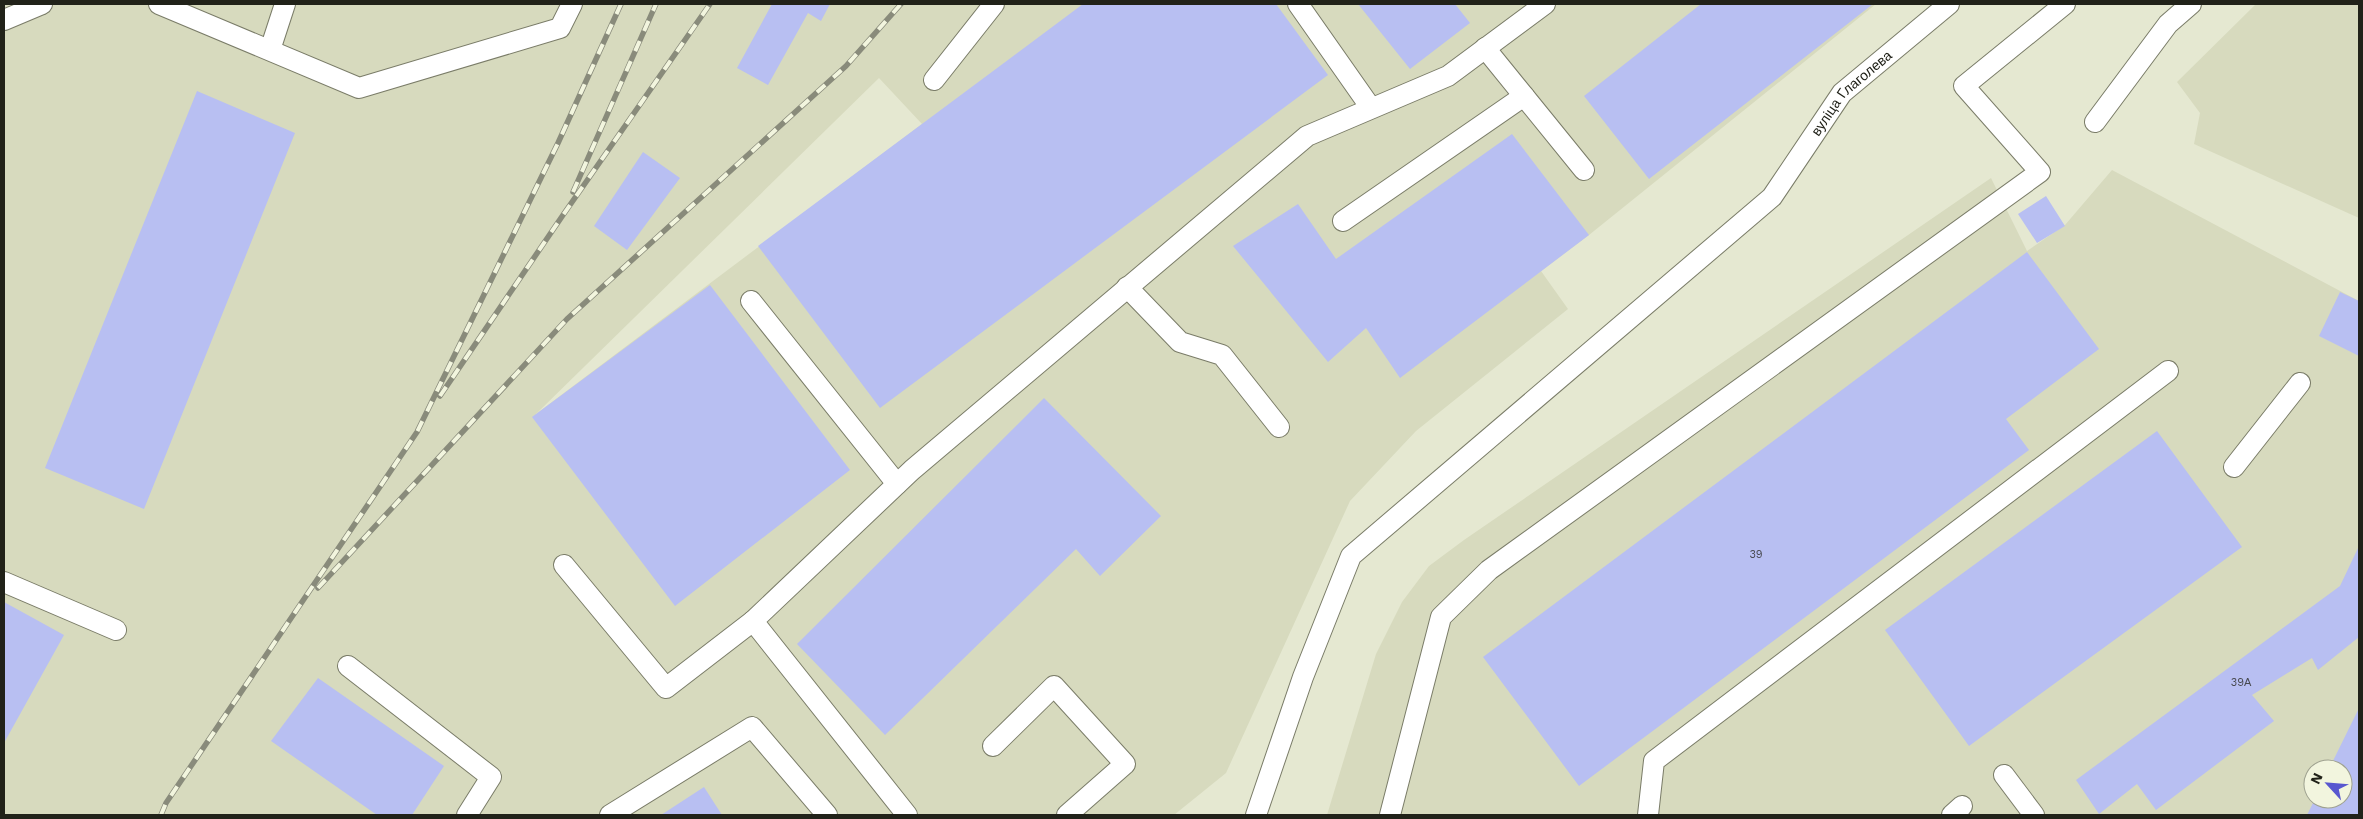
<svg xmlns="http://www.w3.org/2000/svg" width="2363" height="819" viewBox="0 0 2363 819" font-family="'Work Sans',sans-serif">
<rect width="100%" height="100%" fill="#e5e8d1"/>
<!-- built -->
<path fill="#d7dabe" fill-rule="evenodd" d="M4,4h1872l-287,231 -48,36 27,38 -152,122 -66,70 -124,272 -52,42h-1170zM879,78l43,46 -386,290z
M2256,4h103v214l-165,-74 6,-31 -23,-31z
M2112,170l247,131v514h-1032l49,-161 26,-52 27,-36 35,-26 527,-362 36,73 38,-26zM2313,769h30v30h-30z"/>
<!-- building -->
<path fill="#b8bff2" d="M772,4h58l-9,17 -13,-8 -40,72 -31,-17z
M1083,4h193l52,71 -448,333 -122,-162z
M1358,4h97l15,19 -60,46z
M1701,4h172l-224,175 -65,-83z
M197,91l98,42 -151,376 -99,-41z
M1512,134l77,101 -189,143 -34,-50 -38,34 -95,-116 65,-42 38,55z
M643,152l37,26 -53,72 -33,-24z
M2046,196l19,30 -28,17 -19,-29z
M2027,252l72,97 -93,70 23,31 -450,336 -96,-129z
M710,285l140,185 -175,136 -143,-189z
M2340,292l19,9v55l-40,-20z
M1044,398l117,118 -61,60 -24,-27 -191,186 -88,-91z
M2157,431l85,116 -273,199 -84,-116z
M2359,546v91l-41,33 -6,-12 -60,37 22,26 -118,89 -19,-26 -38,30 -23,-34 264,-194z
M4,602l60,33 -60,108z
M318,678l126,88 -32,49h-35l-106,-74z
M2359,708v107h-52l8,-16h28v-30h-14z
M704,787l18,28h-61z"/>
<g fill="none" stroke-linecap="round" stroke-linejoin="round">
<defs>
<g id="service">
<path d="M159,4l200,84 201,-60 12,-24"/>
<path d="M1298,4l73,104"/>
<path d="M4,20l38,-16"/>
<path d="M1485,48l99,122"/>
<path d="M270,50l15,-46"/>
<path d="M934,80l60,-76"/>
<path d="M2095,122l73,-98 23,-20"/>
<path d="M1343,221l181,-125"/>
<path d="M1127,287l53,55 42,13 57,72"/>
<path d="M751,301l146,183"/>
<path d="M2234,467l66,-84"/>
<path d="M564,565l102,123 87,-67"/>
<path d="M4,582l112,48"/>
<path d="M348,666l143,111 -24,38"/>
<path d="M993,746l61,-60 71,78 -58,51"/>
<path d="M2004,775l30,40"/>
<path d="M610,815l142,-88 75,88"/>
<path d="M907,815l-154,-194 159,-151 395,-334 141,-60 97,-72"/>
<path id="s1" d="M1256,815l47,-138 48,-121 421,-359 70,-104 107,-89"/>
<path d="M1390,815l51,-198 48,-47 551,-398 -76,-86 101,-82"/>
<path d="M1648,815l6,-54 514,-390"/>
<path d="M1952,815l10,-9"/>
</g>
</defs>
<!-- service casing -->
<use href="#service" stroke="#7a7c68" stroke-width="22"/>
<!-- service -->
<use href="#service" stroke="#fff" stroke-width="20"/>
<defs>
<path id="rail" d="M573,192l83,-188
M440,396l123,-181 147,-211
M318,588l249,-269 279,-253 55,-62
M161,815l5,-12 251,-371 141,-289 63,-139"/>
</defs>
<!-- rail casing -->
<use href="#rail" stroke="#898b7b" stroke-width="5.5"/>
<!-- rail -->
<use href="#rail" stroke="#f2f5de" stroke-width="4" stroke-dasharray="11" stroke-linecap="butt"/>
</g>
<g text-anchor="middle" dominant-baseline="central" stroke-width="4" stroke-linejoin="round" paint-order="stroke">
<!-- number labels -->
<g font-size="11" fill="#47494f">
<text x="1756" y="554">39</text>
<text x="2241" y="682">39А</text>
</g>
<!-- street labels -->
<g font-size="14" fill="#212219" stroke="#f2f5de">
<text stroke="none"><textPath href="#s1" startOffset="961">вуліца Глаголева</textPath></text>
</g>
</g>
<!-- border -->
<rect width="2363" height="819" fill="none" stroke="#212219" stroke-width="10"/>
<!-- north arrow -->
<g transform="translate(2328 784) rotate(296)"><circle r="24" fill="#f2f5de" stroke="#9ea18f"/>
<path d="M0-4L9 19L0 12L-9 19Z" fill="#5857cf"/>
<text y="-8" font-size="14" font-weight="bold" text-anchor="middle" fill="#212219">N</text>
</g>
</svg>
